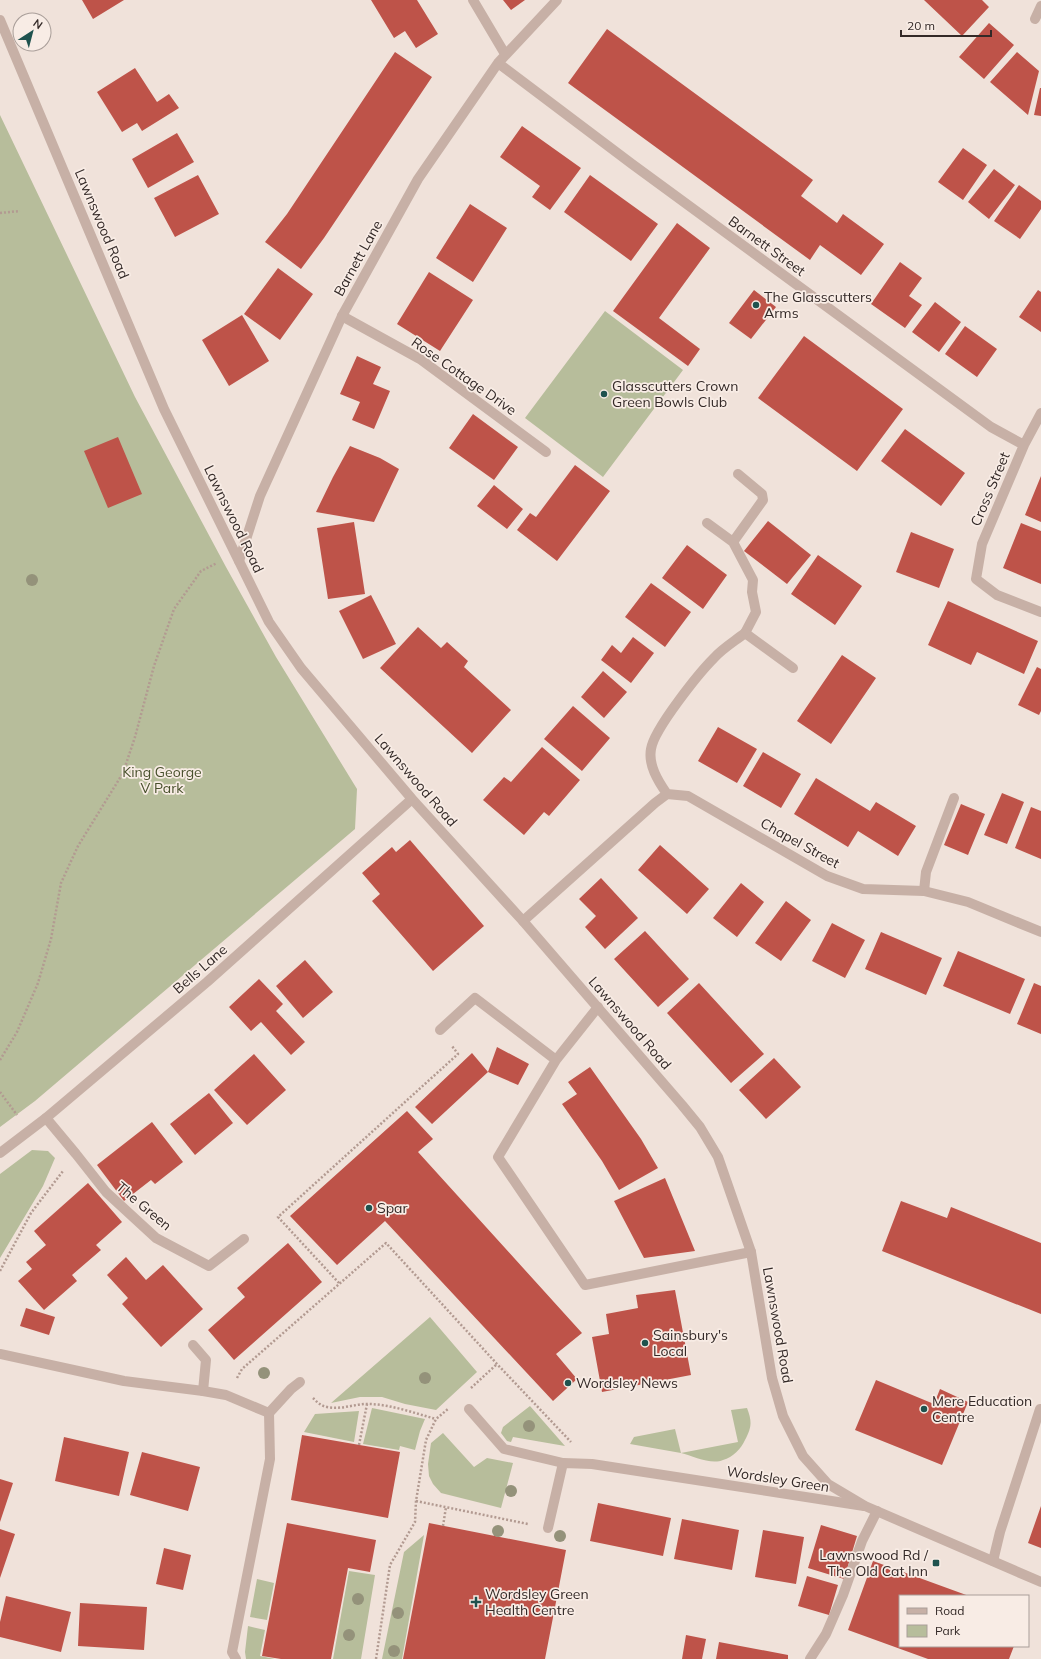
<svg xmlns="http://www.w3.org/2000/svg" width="1041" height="1659" viewBox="0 0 1041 1659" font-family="Mulish,sans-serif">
<rect width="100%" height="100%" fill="#f0e2da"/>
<!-- green -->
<path fill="#b7bd9b" d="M0,115l135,282 91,170 50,90 81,132 -2,40 -320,272 -35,26z
M605,311l78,59 -80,107 -78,-59z
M32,1150l16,1 7,7 -12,28 -43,72v-84z
M430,1317l47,55 -41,38 -31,-6 -23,-7h-22l-29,6z
M530,1406l35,40 -52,-9 -2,5 -4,-1 -6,-8 2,-6z
M372,1408l53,11 -5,12 -5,19 -15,-4 -1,4 -36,-6z
M747,1408c5,13 5,19 -2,32 -4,9 -12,17 -22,20 -12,5 -30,-4 -42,-7 -17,-3 -34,-6 -51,-9l4,-7 41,-8 6,24 57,-11 -7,-32z
M359,1411l-5,31 -50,-10 11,-18z
M443,1433l31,34 13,-9 26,5 -12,45 -60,-15 -8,-9 -4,-8 -1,-12 3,-21z
M424,1535l-22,124h-20l22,-107z
M349,1571l26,4 -14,84h-28z
M257,1579l17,4 -7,37 -17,-3z
M248,1626l17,4 -5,26 15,3h-29l-1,-7z"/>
<!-- building -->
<path fill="#be5349" d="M82,0h42l-31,19z
M371,0h46l21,34 -22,14 -11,-17 -11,7z
M503,0h22l-14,10z
M924,0h58l7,7 -27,29z
M989,23l25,22 -30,34 -25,-22z
M607,29l206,151 -12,16 36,27 6,-9 41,30 -23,31 -41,-30 -10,15 -242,-177z
M395,52l37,25 -108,161 -23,31 -36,-27 22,-28z
M1017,52l22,19 -11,44 -38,-33z
M135,68l22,34 12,-8 10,14 -37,23 -5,-8 -15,9 -25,-40z
M1040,88h1v28l-7,-1z
M522,126l59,42 -31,42 -18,-13 8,-11 -40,-29z
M177,133l17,29 -46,26 -16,-29z
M963,148l24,17 -24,35 -25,-18z
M994,169l21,16 -26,34 -21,-17z
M198,175l21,39 -44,23 -21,-39z
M590,175l68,49 -27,37 -67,-49z
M1019,185l22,16v8l-21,30 -26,-18z
M470,204l37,24 -34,54 -37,-24z
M677,223l33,25 -51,70 41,31 -12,17 -75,-55z
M900,262l22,16 -13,18 13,9 -17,23 -34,-24z
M278,268l35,26 -33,46 -36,-26z
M429,272l44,28 -33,51 -43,-27z
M754,290l22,17 -25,32 -22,-16z
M1038,290l3,2v40l-22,-15z
M935,302l26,20 -22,30 -27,-20z
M242,315l27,46 -40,25 -27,-46z
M965,326l32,23 -20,28 -32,-23z
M804,336l99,73 -46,62 -99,-73z
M357,356l24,11 -8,17 17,7 -16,38 -22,-9 8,-18 -20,-8z
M473,414l45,33 -24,33 -45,-32z
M905,429l60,44 -24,33 -60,-45z
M118,437l24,57 -34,14 -24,-57z
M350,446l30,12 19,11 -25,53 -58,-10 17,-35z
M575,465l35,26 -53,70 -40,-31 13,-17 6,4z
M1041,476v46l-16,-7z
M494,485l29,24 -16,20 -30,-23z
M768,521l43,34 -24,29 -43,-33z
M354,522l11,72 -37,5 -11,-71z
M1021,523l20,8v53l-38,-16z
M911,532l43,17 -15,39 -43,-16z
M687,545l40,30 -24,34 -41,-31z
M818,555l44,31 -27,39 -44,-31z
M651,583l40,29 -26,35 -40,-30z
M371,595l25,49 -33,15 -24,-48z
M948,601l90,40 -14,33 -47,-22 -6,13 -43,-20z
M418,627l23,21 6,-6 21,19 -4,6 47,43 -39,43 -92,-85z
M633,637l21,16 -23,30 -30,-23 11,-15 9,8z
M842,655l34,23 -45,66 -34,-23z
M1037,667l4,2v42l-2,4 -21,-10z
M603,671l24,21 -23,26 -23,-21z
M573,706l37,32 -28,33 -38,-32z
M718,727l39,22 -20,34 -39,-22z
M542,747l38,33 -31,36 -5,-4 -20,23 -41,-35 21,-23 7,5z
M763,752l38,22 -20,34 -38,-22z
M816,778l54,33 6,-9 40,24 -18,30 -40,-25 -10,16 -54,-33z
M1002,793l22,9 -17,42 -23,-9z
M961,804l24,10 -17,41 -24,-10z
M1031,807l10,4v48l-26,-11z
M410,840l74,86 -51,45 -61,-70 8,-7 -18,-21 30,-26 4,5z
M660,845l49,44 -22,25 -49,-44z
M601,878l37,40 -33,31 -20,-22 11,-11 -17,-17z
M741,883l23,19 -27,35 -24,-19z
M786,901l25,19 -30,41 -26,-18z
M832,923l33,17 -20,38 -33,-17z
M645,931l44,48 -31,28 -44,-48z
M881,932l61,26 -16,37 -61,-26z
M958,951l67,28 -15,35 -67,-28z
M305,960l28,32 -30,26 -27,-32z
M259,979l24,25 -7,7 29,31 -14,13 -30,-33 -10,9 -22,-24z
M699,983l65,71 -33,29 -64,-70z
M1034,983l7,3v48l-24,-10z
M497,1047l32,17 -11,21 -30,-13 -56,52 -17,-17 57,-54 16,19z
M254,1054l32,36 -39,35 -33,-35z
M774,1058l27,29 -35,32 -27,-29z
M590,1067l51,72 17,29 -39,22 -17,-29 -40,-57 15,-10 -9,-12z
M209,1093l24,30 -38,32 -25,-31z
M407,1111l26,28 -15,13 164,181 -26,21 21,25 -24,22 -168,-180 -48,44 -47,-49z
M152,1122l31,40 -28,22 -4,-4 -27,21 -27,-36z
M665,1178l30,73 -51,7 -30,-57z
M88,1183l34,39 -26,23 5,5 -29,25 5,6 -33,29 -26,-29 14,-12 -6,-7 20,-17 -12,-14z
M901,1201l46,17 4,-11 90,36v71l-159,-63z
M288,1243l34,39 -88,78 -26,-30 37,-33 -8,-9z
M126,1257l20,23 17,-15 40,44 -42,38 -39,-43 6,-6 -21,-23z
M675,1290l16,85 -89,17 -10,-55 17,-3 -3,-20 32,-6 -2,-13z
M26,1308l29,9 -6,18 -29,-9z
M876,1380l58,24 6,-15 28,13 -26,63 -87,-35z
M302,1435l98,17 -12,66 -97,-18z
M64,1437l65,15 -10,44 -64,-15z
M142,1452l58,15 -12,44 -58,-16z
M0,1479l13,4 -13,39z
M598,1503l73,15 -8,38 -73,-15z
M1041,1506v42l-13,-5z
M682,1519l57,11 -7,40 -58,-11z
M287,1523l89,17 -6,32 -22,-4 -17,91h-50l-19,-3z
M429,1523l137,27 -21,109h-142z
M821,1525l36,11 -13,43 -36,-11z
M0,1529l15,5 -15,44z
M763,1530l41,7 -8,47 -41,-7z
M164,1548l27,7 -8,35 -27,-6z
M873,1561l96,35h-69v50h114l-5,13h-81l-80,-29z
M807,1576l31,9 -9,30 -31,-9z
M6,1596l65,16 -10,40 -61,-15v-15z
M80,1603l67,4 -3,43 -66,-4z
M686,1635l20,4 -4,20h-20z
M719,1642l69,13v4h-72z"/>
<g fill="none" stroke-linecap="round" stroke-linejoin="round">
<!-- path -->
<path stroke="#b29a91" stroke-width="2.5" stroke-dasharray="2 2" stroke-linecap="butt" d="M0,213l20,-2
M0,1060l17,-28 21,-49 13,-44 10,-56 17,-37 45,-73 12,-36 19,-71 20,-57 27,-38 16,-8
M0,1092l17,23
M0,1271l31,-58 32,-42
M339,1283l-61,-66 180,-163 -6,-8
M237,1378l5,-9 144,-126 111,121 74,78
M471,1388l26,-24
M313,1398c4,4 8,8 14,9 14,3 27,-3 40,-3 23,0 47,9 69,15
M359,1445l8,-41
M416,1501l112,23
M443,1526l3,-19
M376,1659l14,-94 25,-43 1,-21 10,-61 10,-21 12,-10"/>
<!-- service -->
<path stroke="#c7b0a6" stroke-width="10" d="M342,316l78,43 126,93
M707,523l26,19 20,38 -1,12 4,20 -11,21
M733,542l30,-42 -1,-6 -24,-20
M924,891l2,-19 28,-74
M440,1030l35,-32 81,62 42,-53
M556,1060l-58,97 87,128 166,-33
M193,1345l13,15 -3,31
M469,1409l35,40 59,14
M993,1561l7,-29 40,-123
M236,1659l-4,-7 38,-193 -1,-46 22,-24 9,-7
M810,1659l16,-25 17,-39 19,-54 15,-30"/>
<!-- minor -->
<path stroke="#c7b0a6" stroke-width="10" d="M473,0l32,54
M1035,19l6,-13
M498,63l134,101 359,263 33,18
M1041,413l-17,32 -42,99 -6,35 21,16 44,17
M239,561l21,-65 82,-180 76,-137 80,-116 59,-63
M667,794c-9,-13 -19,-29 -16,-45 3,-20 48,-76 63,-91 9,-10 21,-17 31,-25l48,35
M523,921l132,-118 12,-9 21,2 139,80 36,13 61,2 44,11 73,30
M46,1118l30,36 30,38 50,46 53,28 35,-27
M0,1354l124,27 79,10 23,4 43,18
M548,1528l15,-65 29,1 272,42"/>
<!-- tertiary -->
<path stroke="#c7b0a6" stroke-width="10" d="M0,20l164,389 105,213 32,46 111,131 111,122 159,184 18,22 18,30 33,95 21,126 11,38 20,40 25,28 37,22 176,76
M0,1153l46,-35 161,-136 205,-183"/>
</g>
<!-- trees -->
<g fill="#94927a">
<circle cx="32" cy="580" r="6"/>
<circle cx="264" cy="1373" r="6"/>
<circle cx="425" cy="1378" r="6"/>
<circle cx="529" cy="1426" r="6"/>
<circle cx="511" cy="1491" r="6"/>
<circle cx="498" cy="1531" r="6"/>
<circle cx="560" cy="1536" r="6"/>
<circle cx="358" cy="1599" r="6"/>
<circle cx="398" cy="1613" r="6"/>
<circle cx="349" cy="1635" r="6"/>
<circle cx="394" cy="1651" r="6"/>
</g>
<!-- markers -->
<g fill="#1f524e" stroke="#f8ece5" stroke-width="1.5">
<circle cx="756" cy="305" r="4"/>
<circle cx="604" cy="394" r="4"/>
<circle cx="369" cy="1208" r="4"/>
<circle cx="645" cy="1343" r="4"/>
<circle cx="568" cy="1383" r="4"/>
<circle cx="924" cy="1409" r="4"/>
<rect x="932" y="1559" width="8" height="8" rx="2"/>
<path d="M474 1596h4v4h4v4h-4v4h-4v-4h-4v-4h4z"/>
</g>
<g text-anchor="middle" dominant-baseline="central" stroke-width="3.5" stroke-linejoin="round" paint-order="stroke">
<!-- street labels -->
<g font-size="14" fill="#332927" stroke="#f8ece5">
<text transform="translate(102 224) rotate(67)">Lawnswood Road</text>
<text transform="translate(767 246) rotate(36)">Barnett Street</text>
<text transform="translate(358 258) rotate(-61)">Barnett Lane</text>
<text transform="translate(464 376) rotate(35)">Rose Cottage Drive</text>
<text transform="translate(990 489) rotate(-67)">Cross Street</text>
<text transform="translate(234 519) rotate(64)">Lawnswood Road</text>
<text transform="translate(416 780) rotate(49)">Lawnswood Road</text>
<text transform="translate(800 843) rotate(29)">Chapel Street</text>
<text transform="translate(200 969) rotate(-41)">Bells Lane</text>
<text transform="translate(630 1023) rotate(49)">Lawnswood Road</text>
<text transform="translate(144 1206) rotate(40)">The Green</text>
<text transform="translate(778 1325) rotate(80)">Lawnswood Road</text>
<text transform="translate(778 1479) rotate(9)">Wordsley Green</text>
</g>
<!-- poi labels -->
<g font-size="14" fill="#332927" stroke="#f8ece5" text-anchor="start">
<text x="764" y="297">The Glasscutters<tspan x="764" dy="16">Arms</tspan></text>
<text x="612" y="386">Glasscutters Crown<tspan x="612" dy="16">Green Bowls Club</tspan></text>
<text x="377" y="1208">Spar</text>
<text x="653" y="1335">Sainsbury's<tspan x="653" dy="16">Local</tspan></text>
<text x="576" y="1383">Wordsley News</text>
<text x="932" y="1401">Mere Education<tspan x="932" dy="16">Centre</tspan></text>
<text x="928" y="1555" text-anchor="end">Lawnswood Rd /<tspan x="928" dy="16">The Old Cat Inn</tspan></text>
<text x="485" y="1594">Wordsley Green<tspan x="485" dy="16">Health Centre</tspan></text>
</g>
<!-- park labels -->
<g font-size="14" fill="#48502c" stroke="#f8ece5">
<text x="162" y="772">King George<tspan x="162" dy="16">V Park</tspan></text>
</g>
</g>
<!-- legend -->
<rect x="899" y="1595" width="130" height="52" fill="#f8ece5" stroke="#a99e99"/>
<rect x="907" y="1608" width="20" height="6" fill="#c7b0a6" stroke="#a99e99"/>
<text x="935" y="1615" font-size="12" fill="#332927">Road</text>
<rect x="907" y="1625" width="20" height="12" fill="#b7bd9b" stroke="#a99e99"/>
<text x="935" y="1635" font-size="12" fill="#332927">Park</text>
<!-- north arrow -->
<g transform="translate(32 32) rotate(36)"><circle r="19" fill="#f8ece5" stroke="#a99e99"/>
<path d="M0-3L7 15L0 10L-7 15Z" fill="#1f524e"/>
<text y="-6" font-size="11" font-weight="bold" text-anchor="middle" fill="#332927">N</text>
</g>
<!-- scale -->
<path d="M901 30v6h90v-6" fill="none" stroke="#332927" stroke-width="2"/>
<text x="907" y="30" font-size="12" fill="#332927" stroke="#f8ece5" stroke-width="3" paint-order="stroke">20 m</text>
</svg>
